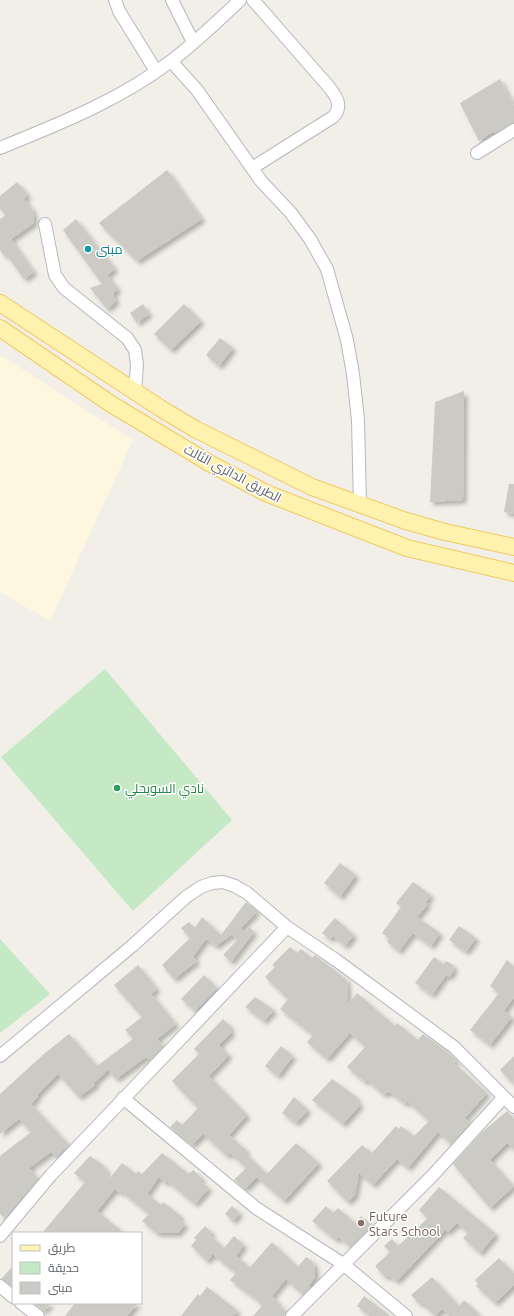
<svg xmlns="http://www.w3.org/2000/svg" width="514" height="1316" viewBox="0 0 514 1316" font-family="Ubuntu,Cairo,sans-serif">
<defs>
<filter id="shadow"><feDropShadow dx="3.5" dy="3.5" stdDeviation="2" flood-color="#0004"/></filter>
</defs>
<rect width="100%" height="100%" fill="#f1efe8"/>
<!-- commercial -->
<path fill="#fef7e0" d="M0,355l133,85 -83,181 -50,-29z"/>
<!-- green -->
<path fill="#c5e8c5" d="M105,669l127,151 -99,91 -132,-154z
M0,939l50,55 -50,39z"/>
<!-- building -->
<path fill="#cccac5" filter="url(#shadow)" d="M500,79l14,27v17l-20,10 -2,-1 -13,9 -19,-38z
M167,170l35,49 -65,42 -38,-38z
M17,182l11,13 -4,4 9,11 1,13 -23,16 23,33 -10,7 -18,-25 -2,2 -4,-6v-31l6,-4 -6,-6v-13z
M76,219l39,50 -8,6 11,14 -5,4 3,8 -9,8 -17,-21 12,-4 -39,-54z
M143,304l6,10 -12,9 -7,-10z
M184,304l17,17 -30,29 -17,-16z
M220,338l13,10 -14,18 -13,-11z
M464,391l-1,109 -33,2 5,-100z
M509,484h5v30l-10,-2z
M340,863l16,12 -16,22 -16,-14z
M413,882l18,13 -6,8 3,1 -11,13 23,16 -9,13 -18,-13 -14,18 -12,-9 2,-4 -7,-5 19,-26 -5,-4z
M246,902l11,9 -15,16v3l3,2 4,-5 5,5 -23,30 -8,-7 14,-15 -5,-6 -16,12 -10,-7 -13,18 4,4 -23,18 -12,-14 28,-27 -9,-10 8,-6 6,6 7,-11 19,18z
M335,918l19,17 -9,11 -12,-10 -3,3 -8,-6z
M459,926l17,12 -10,14 -17,-12z
M290,947l7,6 4,-4 11,9 3,-3 32,25 1,24 9,-11 38,33 2,-3 21,17 5,-6 26,19 7,7 -2,3 33,30 -22,25 5,5 -19,21 -13,-12 -30,36 -11,-9 -24,26 -14,-12 -4,22 -7,7 -21,-21 35,-36 10,8 24,-27 3,3 2,-3 13,10 15,-15 -22,-20 -2,3 -14,-11 -4,-1 -3,3 -17,-15 -2,2 -18,-15 18,-20 -15,-14 -23,26 -20,-17 6,-7 -33,-26 8,-10 -23,-22 10,-10 -3,-2z
M434,957l10,7 2,-3 7,4 1,5 -5,7 -3,-2 -14,20 -17,-12z
M507,960l7,6v31l-10,14 8,6 -22,28 -20,-15 29,-37 -9,-7z
M138,965l19,24 -6,5 25,30 -19,15 6,7 -13,14 -4,-3 -30,22 -8,-9 -13,12v3l-16,12 -21,-23 -21,21 1,1 -7,8 38,41 -13,12 -5,-5 -22,16 9,11 -33,39 -5,-4v-58l31,-24 -12,-13 -19,15v-40l45,-41 24,-19 28,32 36,-27 -8,-9 17,-13 -28,-32z
M204,975l13,13 -22,23 -14,-12z
M255,997l19,13 -10,11 -19,-14z
M223,1019l8,8 -2,2 3,3 -13,13 10,10 -20,21 38,39 -18,20 18,16 -2,2 22,21 29,-31 23,20 -35,38 -27,-24 -12,12 -11,-9 12,-12 -16,-15 -3,3 -24,-22 -11,11 -22,-18 7,-7 5,5 16,-17 -26,-27 27,-27 -5,-5z
M281,1046l12,10 -15,20 -13,-10z
M514,1056v28l-14,-14z
M332,1079l26,19 -2,3 5,3 -18,20 -31,-24z
M294,1097l14,13 -12,13 -14,-10z
M507,1111l7,8v30l-7,-6 -17,17 24,26 -24,22 -37,-44 28,-31z
M162,1153l27,21 4,-4 9,8 -2,3 9,7 -14,16 -28,-23 -2,2 -6,-6 -12,17 14,11 2,-3 18,14 -2,3 6,5 -7,9h-21l-15,-12 7,-7 -28,-23 -1,2 -5,-4 -18,22 27,22h-82l43,-51 -11,-9 16,-17 13,9 7,13 12,-15 14,11 2,-3 4,3z
M439,1187l57,47 -16,19 -17,-15 5,-5 -11,-10 -9,9 -3,-2 -48,51 -10,-6 -2,2 -10,-11 15,-14 -6,-6 8,-7 6,7 30,-28 -9,-8z
M232,1206l8,7 -7,8 -8,-7z
M326,1206l7,7 5,-5 17,15 6,-7 11,9 -21,22 -12,-10 -3,3 -24,-19z
M205,1226l7,7 -2,2 14,13 10,-12 10,9 -8,11 14,11 22,-25 26,25 8,-10 5,3 4,6v11l-7,10 2,1 -7,7 -17,-16 -14,17 14,16 -1,4h-32l9,-10 -7,-8 -25,-18 6,-7 -23,-19 -6,7 -16,-15 5,-6 -2,-2z
M499,1258l15,15v12l-19,18 -19,-17 2,-2 -3,-4z
M13,1266v21l-12,-8z
M432,1277l27,29 5,-6 17,16h-32l-7,-7 -7,7 -13,-13 -2,1 -9,-9z
M207,1287l31,24 -5,5h-52l17,-22 2,2z
M364,1296l26,20h-20l-13,-10z
M33,1303h18l-7,8z
M75,1303h63l-11,13h-62z"/>
<g fill="none" stroke-linecap="round" stroke-linejoin="round">
<defs>
<path id="minor" d="M115,0l4,11 37,60
M172,0l21,42
M171,61l26,29 64,91 30,32 19,26 17,30 20,71 6,34 5,46 2,85
M0,148c59,-24 120,-48 171,-87 24,-18 47,-40 69,-61
M477,153l37,-23
M252,168l81,-51c10,-10 4,-20 -4,-30l-76,-87
M45,224l10,51 9,13 63,50 8,12 2,15 -2,26
M0,1056l132,-110 54,-49 15,-10 11,-4 11,-1 12,4 12,7 40,34 49,33 118,87 60,60
M123,1098l133,110 87,56 63,52
M0,1236l51,-61 236,-248
M0,1286l13,11
M21,1303l17,13
M292,1316l141,-141 71,-78"/>
<path id="major" d="M0,303l160,105 35,21 117,58 94,34 39,11 69,15
M0,328l111,76 100,60 55,29 141,55 107,25"/>
</defs>
<!-- minor casing -->
<use href="#minor" stroke="#b5b8bc" stroke-width="14"/>
<!-- major casing -->
<use href="#major" stroke="#f2c960" stroke-width="18"/>
<!-- minor -->
<use href="#minor" stroke="#fff" stroke-width="12"/>
<!-- major -->
<use href="#major" stroke="#fff2af" stroke-width="16"/>
</g>
<!-- markers -->
<circle fill="#0f9aa8" stroke="#fff" stroke-width="1.5" cx="88" cy="249" r="4"/>
<circle fill="#2e9e5b" stroke="#fff" stroke-width="1.5" cx="117" cy="788" r="4"/>
<circle fill="#8d6e63" stroke="#fff" stroke-width="1.5" cx="361" cy="1223" r="4"/>
<g text-anchor="middle" dominant-baseline="central" stroke-width="3" stroke-linejoin="round" paint-order="stroke">
<!-- culture labels -->
<g font-size="13" fill="#0d838f" stroke="#fff" text-anchor="start">
<text x="96" y="249">مبنى</text>
</g>
<!-- street labels -->
<g font-size="13" fill="#5f6368" stroke="#fff">
<text transform="translate(233 473) rotate(28)">الطريق الدائري الثالث</text>
</g>
<!-- leisure labels -->
<g font-size="13" fill="#27864d" stroke="#fff" text-anchor="start">
<text x="125" y="788">نادي السويحلي</text>
</g>
<!-- education labels -->
<g font-size="13" fill="#785e54" stroke="#fff" text-anchor="start">
<text x="369" y="1216">Future<tspan x="369" dy="15">Stars School</tspan></text>
</g>
</g>
<!-- legend -->
<rect x="12" y="1232" width="130" height="72" fill="#ffffff" stroke="#bfc1c3"/>
<rect x="20" y="1245" width="20" height="6" fill="#fff2af" stroke="#bfc1c3"/>
<text x="48" y="1252" font-size="12" fill="#5f6368">طريق</text>
<rect x="20" y="1262" width="20" height="12" fill="#c5e8c5" stroke="#bfc1c3"/>
<text x="48" y="1272" font-size="12" fill="#5f6368">حديقة</text>
<rect x="20" y="1282" width="20" height="12" fill="#cccac5" stroke="#bfc1c3"/>
<text x="48" y="1292" font-size="12" fill="#5f6368">مبنى</text>
</svg>
